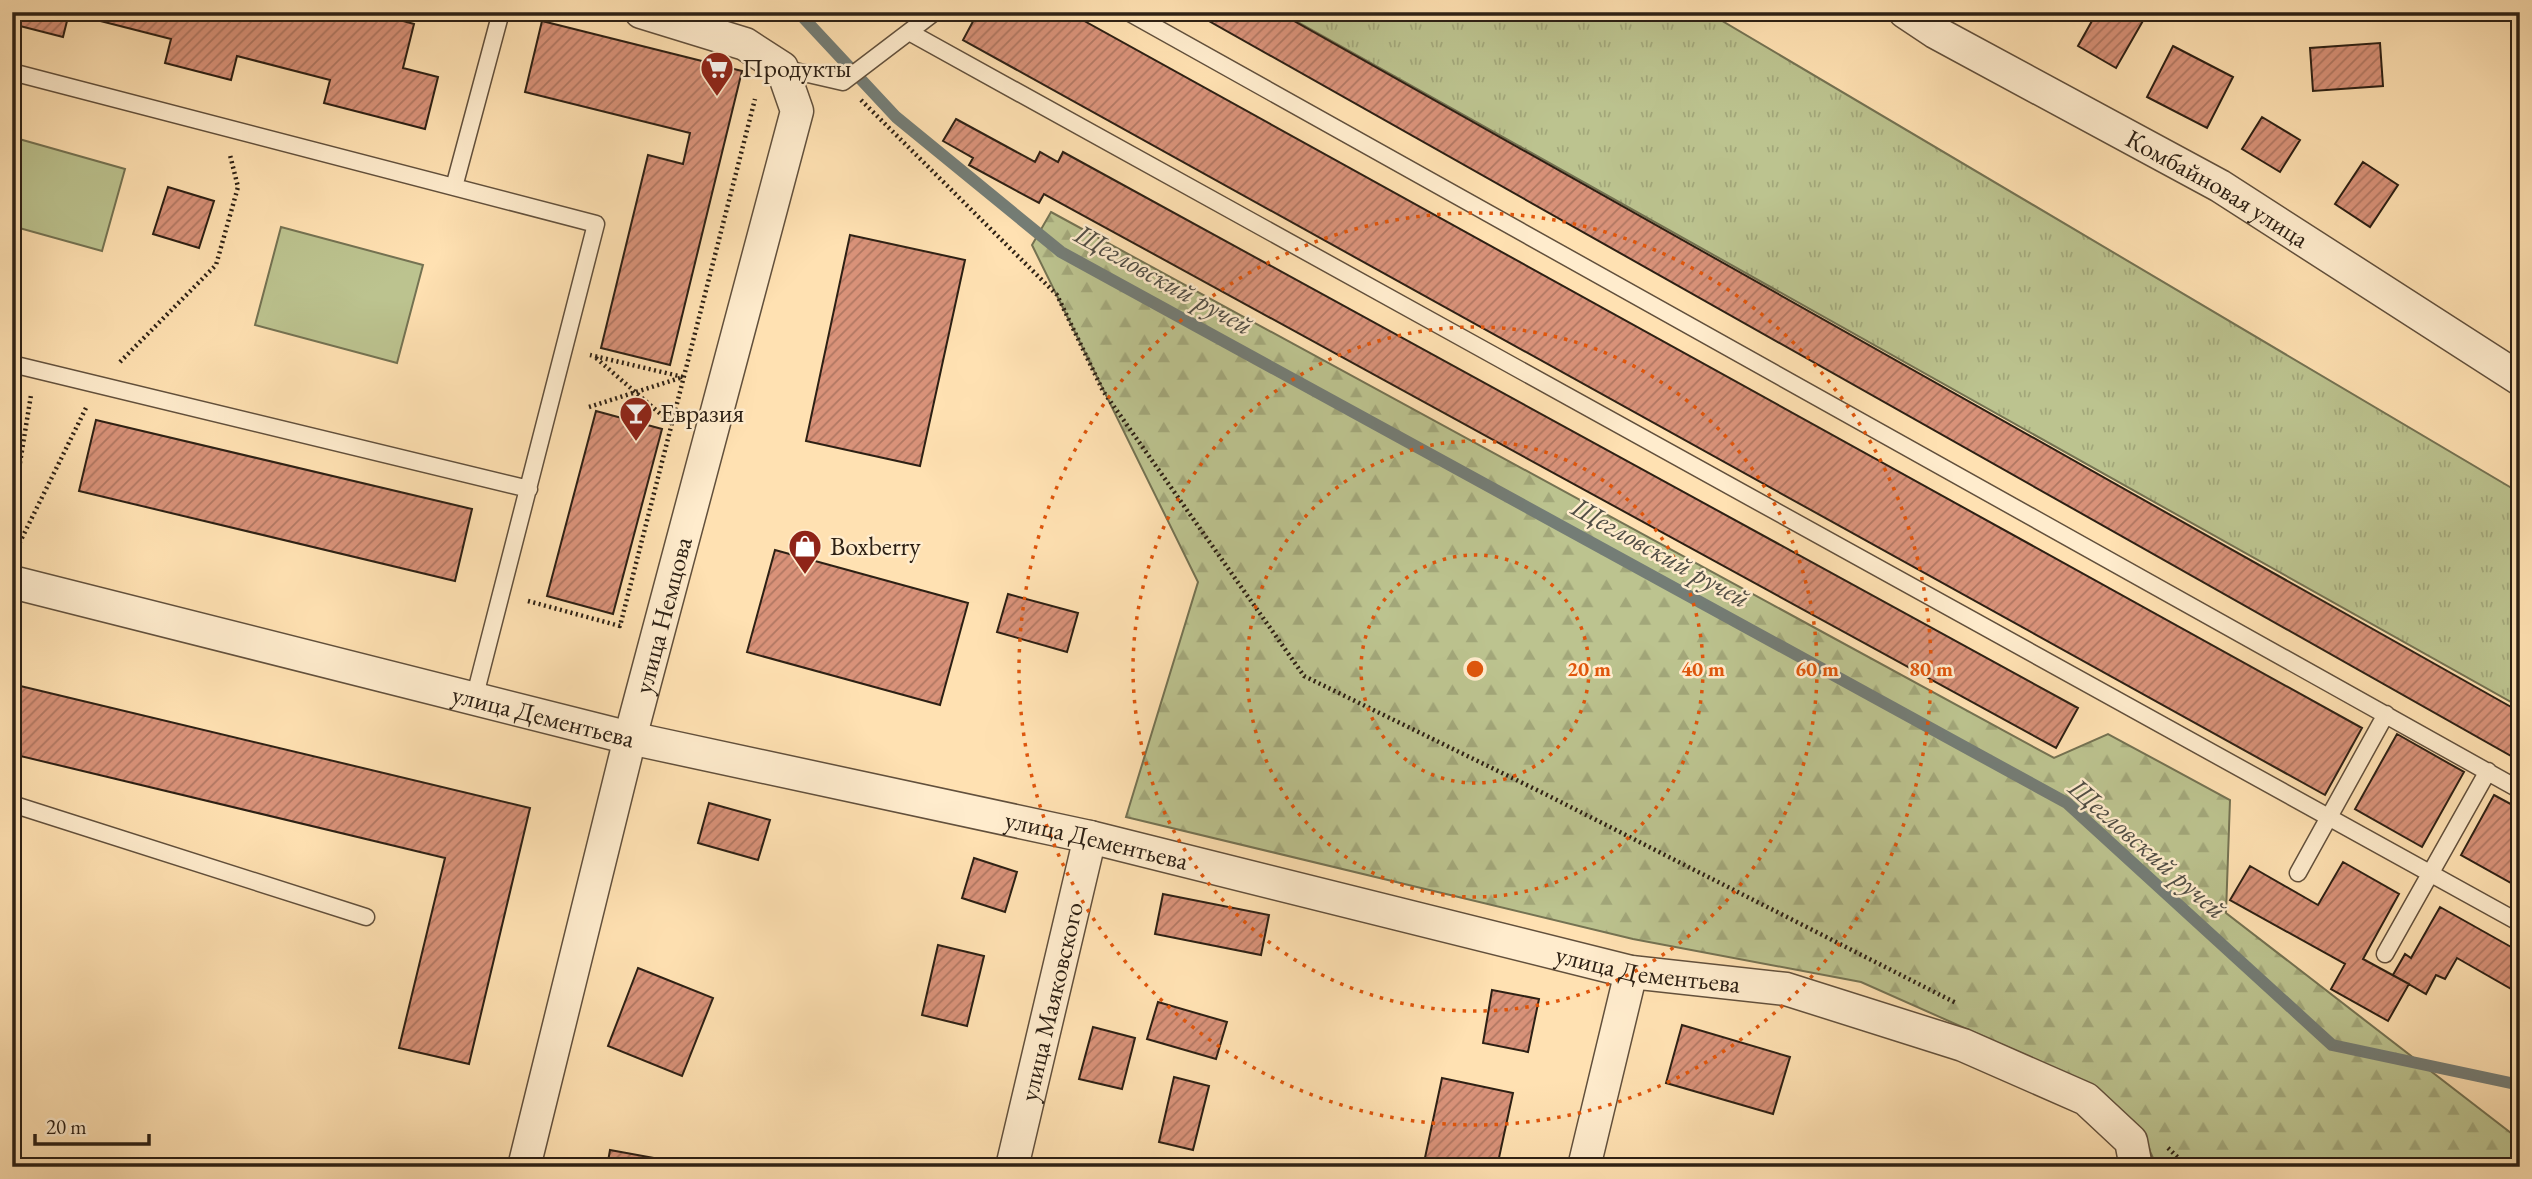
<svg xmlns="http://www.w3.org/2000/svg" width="2532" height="1179" viewBox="0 0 2532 1179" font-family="'EB Garamond',serif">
<defs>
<pattern id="grass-tufts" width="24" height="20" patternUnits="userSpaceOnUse" patternTransform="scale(1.75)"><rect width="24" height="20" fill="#bcc38f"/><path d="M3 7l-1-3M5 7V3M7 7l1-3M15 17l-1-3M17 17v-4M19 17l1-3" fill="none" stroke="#a2a77a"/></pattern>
<pattern id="forest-firs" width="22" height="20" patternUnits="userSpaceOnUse" patternTransform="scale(1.75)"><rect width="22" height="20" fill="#bcc38f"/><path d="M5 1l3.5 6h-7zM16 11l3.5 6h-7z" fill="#a2a77a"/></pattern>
<pattern id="building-hatch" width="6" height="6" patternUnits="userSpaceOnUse" patternTransform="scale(1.75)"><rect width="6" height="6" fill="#d99279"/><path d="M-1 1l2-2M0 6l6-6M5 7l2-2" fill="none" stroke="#b07762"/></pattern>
</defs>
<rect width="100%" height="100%" fill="#ffe1b2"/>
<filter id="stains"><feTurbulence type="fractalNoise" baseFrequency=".00286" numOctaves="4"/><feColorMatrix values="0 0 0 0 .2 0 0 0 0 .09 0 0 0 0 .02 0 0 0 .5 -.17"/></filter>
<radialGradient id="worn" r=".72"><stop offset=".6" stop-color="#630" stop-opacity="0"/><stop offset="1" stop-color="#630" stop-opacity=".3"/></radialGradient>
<!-- grass -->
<path fill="url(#grass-tufts)" stroke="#747252" stroke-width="2" d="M735,12h103l-4,7z
M1280,12h427l813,481v214z"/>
<!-- forest -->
<path fill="url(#forest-firs)" stroke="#747252" stroke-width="2" d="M1051,212l1003,546 54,-24 122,66 -4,113 294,227v27h-363l-8,-18 -99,-83 -189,-84 -228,-43 -507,-122 72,-235 -166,-337z"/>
<!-- park -->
<path fill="#bcc38f" stroke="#747252" stroke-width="2" d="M12,137l113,32 -23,82 -90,-25z
M281,227l142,38 -26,98 -142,-38z"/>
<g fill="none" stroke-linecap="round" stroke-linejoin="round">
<!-- stream -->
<path stroke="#747d76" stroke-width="12" d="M798,12l98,105 165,135 1006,551 265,242 188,40"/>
</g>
<!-- building -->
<path fill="url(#building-hatch)" stroke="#2d2014" stroke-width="2" d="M12,12h359l43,12 -11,44 35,9 -13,52 -101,-26 6,-23 -93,-24 -6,24 -66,-17 6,-24 -102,-26 -6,24 -51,-13z
M978,12h90l1294,716 -37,67 -1362,-755z
M1193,12h85l1242,700v49z
M2097,12h51l-32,56 -38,-22z
M542,21l200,50 -72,294 -69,-17 47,-193 35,9 7,-31 -165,-41z
M2380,43l3,43 -70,5 -3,-43z
M2173,46l60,31 -26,51 -60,-31z
M2262,117l38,23 -20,32 -38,-23z
M956,119l79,43 5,-10 18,10 5,-10 1015,556 -22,40 -1012,-554 -5,9 -70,-38 4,-7 -30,-17z
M2363,162l35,23 -28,42 -35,-23z
M168,187l46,14 -15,47 -46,-14z
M850,235l115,25 -45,206 -114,-25z
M596,411l66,18 -49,185 -66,-18z
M96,420l376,89 -17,72 -376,-90z
M775,550l193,53 -28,102 -193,-53z
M1008,594l70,19 -11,39 -70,-20z
M12,684l518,124 -61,256 -70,-16 46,-190 -433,-104z
M2397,734l67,38 -42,75 -67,-38z
M2494,795l26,14v79l-59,-33z
M709,803l61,17 -12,40 -60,-17z
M974,858l43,14 -12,40 -43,-14z
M2343,862l56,32 -36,65 46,25 -21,37 -57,-32 14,-25 -115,-64 20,-34 68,39z
M1163,894l106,21 -8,40 -106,-21z
M2440,907l80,45v42l-63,-36 -12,21 -9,-4 -10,19 -33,-19 12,-21 6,4z
M938,945l46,11 -17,70 -45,-11z
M638,968l75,30 -31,78 -74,-30z
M1492,990l47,9 -11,53 -45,-9z
M1158,1002l69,20 -11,37 -69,-20z
M1682,1025l108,32 -17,57 -107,-31z
M1093,1027l42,11 -13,51 -43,-10z
M1174,1077l35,9 -16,64 -34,-8z
M1442,1078l71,15 -16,74h-74z
M610,1150l77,14 -1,3h-79z
M1612,1160l25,7h-27z"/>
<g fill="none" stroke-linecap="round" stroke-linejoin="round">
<defs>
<path id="service" d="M1128,12l1392,778
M909,32l1611,891
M782,68l61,14 92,-70
M12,72l584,152 -122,475
M454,187l47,-175
M12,364l517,125
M12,804l354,113
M2298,873l88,-159
M2385,954l103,-183"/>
<g id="minor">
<path id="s1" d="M1905,12l30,20 285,154 300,193"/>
<path id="s2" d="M12,582l618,156 460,99 541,135 155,17 177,56 123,54 45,42 5,26"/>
<path id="s3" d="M524,1167l106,-429 167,-627 -15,-43 -37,-24 -104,-32"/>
<path id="s4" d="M1012,1167l78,-330"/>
<path d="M1584,1167l47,-195"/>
</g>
</defs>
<!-- service casing -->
<use href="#service" stroke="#62503c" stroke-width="19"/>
<!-- minor casing -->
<use href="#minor" stroke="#62503c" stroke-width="35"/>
<!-- path -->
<path stroke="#2d2014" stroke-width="4.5" stroke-dasharray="2 3.5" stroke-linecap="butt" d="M861,100l196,195 46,96 201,285 241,118 411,209
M596,358l76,66
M120,362l96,-97 22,-78 -8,-32
M589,407l94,-30 -93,-22
M12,512l19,-117
M17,548l69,-140
M528,601l92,25 135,-527
M2168,1148l20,19"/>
<!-- service -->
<use href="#service" stroke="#ffeccd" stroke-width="16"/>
<!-- minor -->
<use href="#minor" stroke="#ffeccd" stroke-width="32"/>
</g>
<!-- distance rings -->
<g fill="none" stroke="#df560c" stroke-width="3.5" stroke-dasharray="3.5 7">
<circle cx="1475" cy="669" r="114"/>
<circle cx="1475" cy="669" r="228"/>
<circle cx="1475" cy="669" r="342"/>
<circle cx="1475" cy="669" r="456"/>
</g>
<!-- icons -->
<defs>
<symbol id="supermarket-pin" viewBox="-11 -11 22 30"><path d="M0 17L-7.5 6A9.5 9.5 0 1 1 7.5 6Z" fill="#8f2418" stroke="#ffeccd"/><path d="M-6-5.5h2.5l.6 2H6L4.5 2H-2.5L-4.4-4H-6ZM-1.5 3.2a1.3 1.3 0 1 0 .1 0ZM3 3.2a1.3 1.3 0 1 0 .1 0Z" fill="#fff"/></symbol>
<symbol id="bar-pin" viewBox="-11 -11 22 30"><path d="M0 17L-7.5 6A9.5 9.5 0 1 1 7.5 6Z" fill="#8f2418" stroke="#ffeccd"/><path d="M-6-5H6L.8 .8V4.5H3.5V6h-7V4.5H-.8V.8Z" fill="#fff"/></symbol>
<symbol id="shop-pin" viewBox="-11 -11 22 30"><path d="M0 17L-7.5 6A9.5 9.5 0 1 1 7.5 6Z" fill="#8f2418" stroke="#ffeccd"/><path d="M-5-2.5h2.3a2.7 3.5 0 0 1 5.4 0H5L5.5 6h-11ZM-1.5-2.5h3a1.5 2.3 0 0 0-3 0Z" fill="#fff"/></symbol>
</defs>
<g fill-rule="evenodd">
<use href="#supermarket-pin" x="698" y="49" width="38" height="52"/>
<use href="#bar-pin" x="617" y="394" width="38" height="52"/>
<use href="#shop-pin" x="786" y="527" width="38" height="52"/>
</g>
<g text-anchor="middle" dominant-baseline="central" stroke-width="5" stroke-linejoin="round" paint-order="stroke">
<!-- poi labels -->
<g font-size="26" fill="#2d2014" stroke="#ffeccd" text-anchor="start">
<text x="742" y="68">Продукты</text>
<text x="660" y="413">Евразия</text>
<text x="830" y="546">Boxberry</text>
</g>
<!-- street labels -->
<g font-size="26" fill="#2d2014" stroke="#ffeccd">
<text stroke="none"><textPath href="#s1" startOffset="359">Комбайновая улица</textPath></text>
<text stroke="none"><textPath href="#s3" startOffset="569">улица Немцова</textPath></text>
<text stroke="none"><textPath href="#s2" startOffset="548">улица Дементьева</textPath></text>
<text stroke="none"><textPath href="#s2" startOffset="1115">улица Дементьева</textPath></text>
<text stroke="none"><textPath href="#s2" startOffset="1682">улица Дементьева</textPath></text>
<text stroke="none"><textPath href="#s4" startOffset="170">улица Маяковского</textPath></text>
</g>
<!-- water labels -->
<g font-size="28" font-style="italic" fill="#514e45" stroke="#ffeccd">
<text transform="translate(1164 279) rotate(29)">Щегловский ручей</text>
<text transform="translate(1661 552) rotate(29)">Щегловский ручей</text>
<text transform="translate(2148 848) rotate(41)">Щегловский ручей</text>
</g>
</g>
<circle cx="1475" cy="669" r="10" fill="#df560c" stroke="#ffeccd" stroke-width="3.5"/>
<g font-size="21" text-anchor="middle" font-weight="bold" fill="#df560c" stroke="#ffeccd" stroke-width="5" stroke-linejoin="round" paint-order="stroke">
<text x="1589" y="676">20 m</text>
<text x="1703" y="676">40 m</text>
<text x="1817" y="676">60 m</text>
<text x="1931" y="676">80 m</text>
</g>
<!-- margin -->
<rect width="2532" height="1179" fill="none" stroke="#ffe1b2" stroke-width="42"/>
<rect x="14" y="14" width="2504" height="1151" fill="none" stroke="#2d2014" stroke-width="3.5"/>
<rect x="21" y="21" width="2490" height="1137" fill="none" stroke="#2d2014" stroke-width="2"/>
<!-- scale -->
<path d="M35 1134v10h114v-10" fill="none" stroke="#2d2014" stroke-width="3.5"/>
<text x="46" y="1134" font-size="21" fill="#2d2014" stroke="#ffeccd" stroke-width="5" paint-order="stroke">20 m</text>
<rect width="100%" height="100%" filter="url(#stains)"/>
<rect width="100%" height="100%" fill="url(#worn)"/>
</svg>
